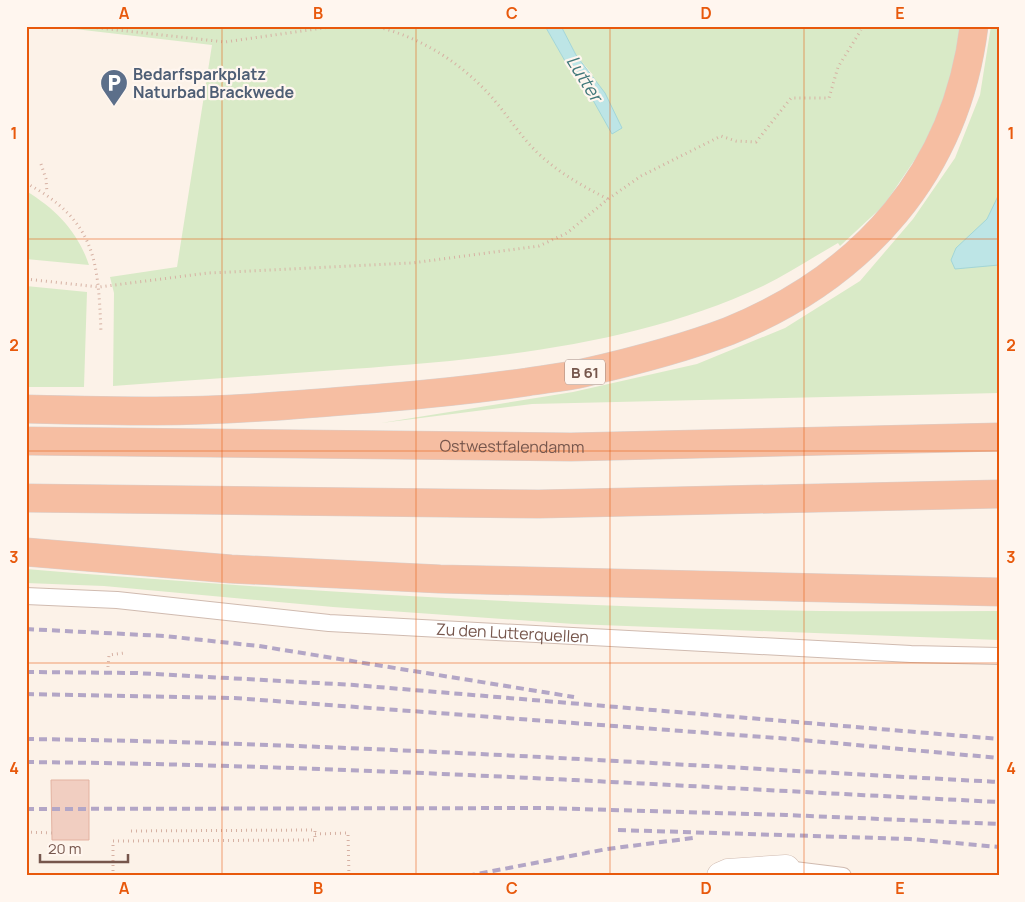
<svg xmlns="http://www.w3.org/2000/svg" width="1025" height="902" viewBox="0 0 1025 902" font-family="Manrope,sans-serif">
<rect width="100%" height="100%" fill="#fcf2e8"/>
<!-- green -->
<path fill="#d9eac7" d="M49,26h496l20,35 15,16 13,-2 -17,-20 -15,-29h405l-27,98 -55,81 -44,41 -2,-3c-25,14 -50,31 -75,43 -127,60 -275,73 -412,83 -80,6 -159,11 -238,17l1,-93 -4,-16 67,-10 35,-222z
M991,26h8v367l-467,11 -151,19 192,-31 124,-28 88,-36 75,-47 53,-62 42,-61 25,-63z
M26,191c30,18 52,41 63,74l-63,-6z
M26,286l61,6 -3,95h-58z
M26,569c244,20 489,36 733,41 80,2 160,1 240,1v29l-425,-16 -241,-17 -229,-21 -78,-3z"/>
<!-- water -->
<path fill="#bde5e6" stroke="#a3d6d7" d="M545,26h16l15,29 29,38 17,35 -10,6 -32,-57 -15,-16z
M999,194v71l-44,4 -4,-9 5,-12 31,-29z"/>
<!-- building -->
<path fill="#f1cec1" stroke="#e3b2a1" d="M51,780h38v60h-37z"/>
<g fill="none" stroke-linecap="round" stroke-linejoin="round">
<defs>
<g id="service">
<path id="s1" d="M26,596l91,4 212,23 582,31 88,2"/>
<path d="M786,869l57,7"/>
</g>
<path id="minor" d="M721,876l7,-3 58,-4"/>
<g id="trunk">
<path d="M26,409c43,1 87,2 130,2 75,0 150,-7 225,-13 49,-4 97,-9 146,-16 18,-3 38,-5 56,-9 48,-11 99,-24 146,-42 135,-55 227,-159 245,-305"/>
<path id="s2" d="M26,441l545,6 428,-10"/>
<path d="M26,498l513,6 460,-10"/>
<path d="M26,552l205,17 209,10 559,13"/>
</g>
</defs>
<!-- service casing -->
<use href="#service" stroke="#d0bbb0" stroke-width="18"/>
<!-- minor casing -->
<use href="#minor" stroke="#d0bbb0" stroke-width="29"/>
<!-- trunk casing -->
<use href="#trunk" stroke="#d9d0cd" stroke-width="29"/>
<!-- path -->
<path stroke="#d6b1a3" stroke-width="3" stroke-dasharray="1 4" stroke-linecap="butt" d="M82,26l143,16 112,-16
M374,26c43,10 82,33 113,66 19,20 33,45 54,64 20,18 43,31 67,43
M41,164l5,15 1,14
M26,183c70,38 72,77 75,149
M26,279l73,8 109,-14 204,-10 127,-17 28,-13 41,-34 33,-23 80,-40 15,5 20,1 35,-44h38l9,-31 23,-37
M108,667l1,-12 15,-2
M26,832l26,1
M315,834l33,-1 1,43
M113,876v-35l202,-1v-10l-188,1"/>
<!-- service -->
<use href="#service" stroke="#fff" stroke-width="16"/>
<!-- minor -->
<use href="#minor" stroke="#fff" stroke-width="28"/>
<!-- trunk -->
<use href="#trunk" stroke="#f6bea2" stroke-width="28"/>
<!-- rail -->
<path stroke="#b3a6c6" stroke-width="4" stroke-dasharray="8 5" stroke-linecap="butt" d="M26,629l138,7 95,10 315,51
M26,672l110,1 218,12 645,54
M26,694l208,4 557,41 208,19
M26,739c325,4 649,26 973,43
M26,762c325,3 649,24 973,40
M26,809l519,-1 241,7 213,9
M618,830l292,9 89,8
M467,876l140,-27 86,-11"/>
</g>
<!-- grid -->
<path fill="none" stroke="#e8590c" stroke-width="1" stroke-opacity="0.55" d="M222,26v850M416,26v850M610,26v850M804,26v850M26,239h973M26,451h973M26,663h973"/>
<!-- icons -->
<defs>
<symbol id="parking-pin" viewBox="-11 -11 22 30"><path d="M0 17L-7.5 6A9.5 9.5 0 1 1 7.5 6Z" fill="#5c6f8a" stroke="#fff6ef"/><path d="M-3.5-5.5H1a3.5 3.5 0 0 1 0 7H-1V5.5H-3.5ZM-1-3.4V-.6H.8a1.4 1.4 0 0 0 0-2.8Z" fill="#fff"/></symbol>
</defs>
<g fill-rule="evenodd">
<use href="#parking-pin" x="98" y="67" width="32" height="43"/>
</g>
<g text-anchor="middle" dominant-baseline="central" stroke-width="4.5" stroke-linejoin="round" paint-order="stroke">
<!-- shield labels -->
<rect fill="#fff6ef" stroke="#9f867d" stroke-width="1" x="565" y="359.5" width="40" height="25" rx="4"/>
<g font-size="15" font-weight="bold" fill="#76564c">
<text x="585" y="372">B 61</text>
</g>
<!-- service labels -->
<g font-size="16" font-weight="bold" fill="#4e5e75" stroke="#fff6ef" text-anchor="start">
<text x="133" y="74">Bedarfsparkplatz<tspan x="133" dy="18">Naturbad Brackwede</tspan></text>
</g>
<!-- street labels -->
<g font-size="16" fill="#76564c" stroke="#fff6ef">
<text stroke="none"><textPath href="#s2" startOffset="486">Ostwestfalendamm</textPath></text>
<text stroke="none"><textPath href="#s1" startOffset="488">Zu den Lutterquellen</textPath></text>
</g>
<!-- water labels -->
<g font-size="18" font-style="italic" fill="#40787b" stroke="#fff6ef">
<text transform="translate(585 78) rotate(58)">Lutter</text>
</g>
</g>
<!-- border -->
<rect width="1025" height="902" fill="none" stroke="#fff6ef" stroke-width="55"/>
<!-- scale -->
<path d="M40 854v8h88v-8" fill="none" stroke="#76564c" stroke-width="2.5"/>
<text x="48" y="854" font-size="15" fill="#76564c" stroke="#fff6ef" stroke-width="4" paint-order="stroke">20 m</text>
<rect x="28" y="28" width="970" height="846" fill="none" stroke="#e8590c" stroke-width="2"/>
<g font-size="16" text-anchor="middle" font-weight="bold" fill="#e8590c">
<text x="124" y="19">A</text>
<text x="318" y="19">B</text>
<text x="512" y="19">C</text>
<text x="706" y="19">D</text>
<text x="900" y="19">E</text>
<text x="14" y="139">1</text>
<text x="1011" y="139">1</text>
<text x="14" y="351">2</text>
<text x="1011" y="351">2</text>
<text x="14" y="563">3</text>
<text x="1011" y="563">3</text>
<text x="14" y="774">4</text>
<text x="1011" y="774">4</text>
<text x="124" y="894">A</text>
<text x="318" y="894">B</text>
<text x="512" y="894">C</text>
<text x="706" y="894">D</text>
<text x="900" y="894">E</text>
</g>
</svg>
